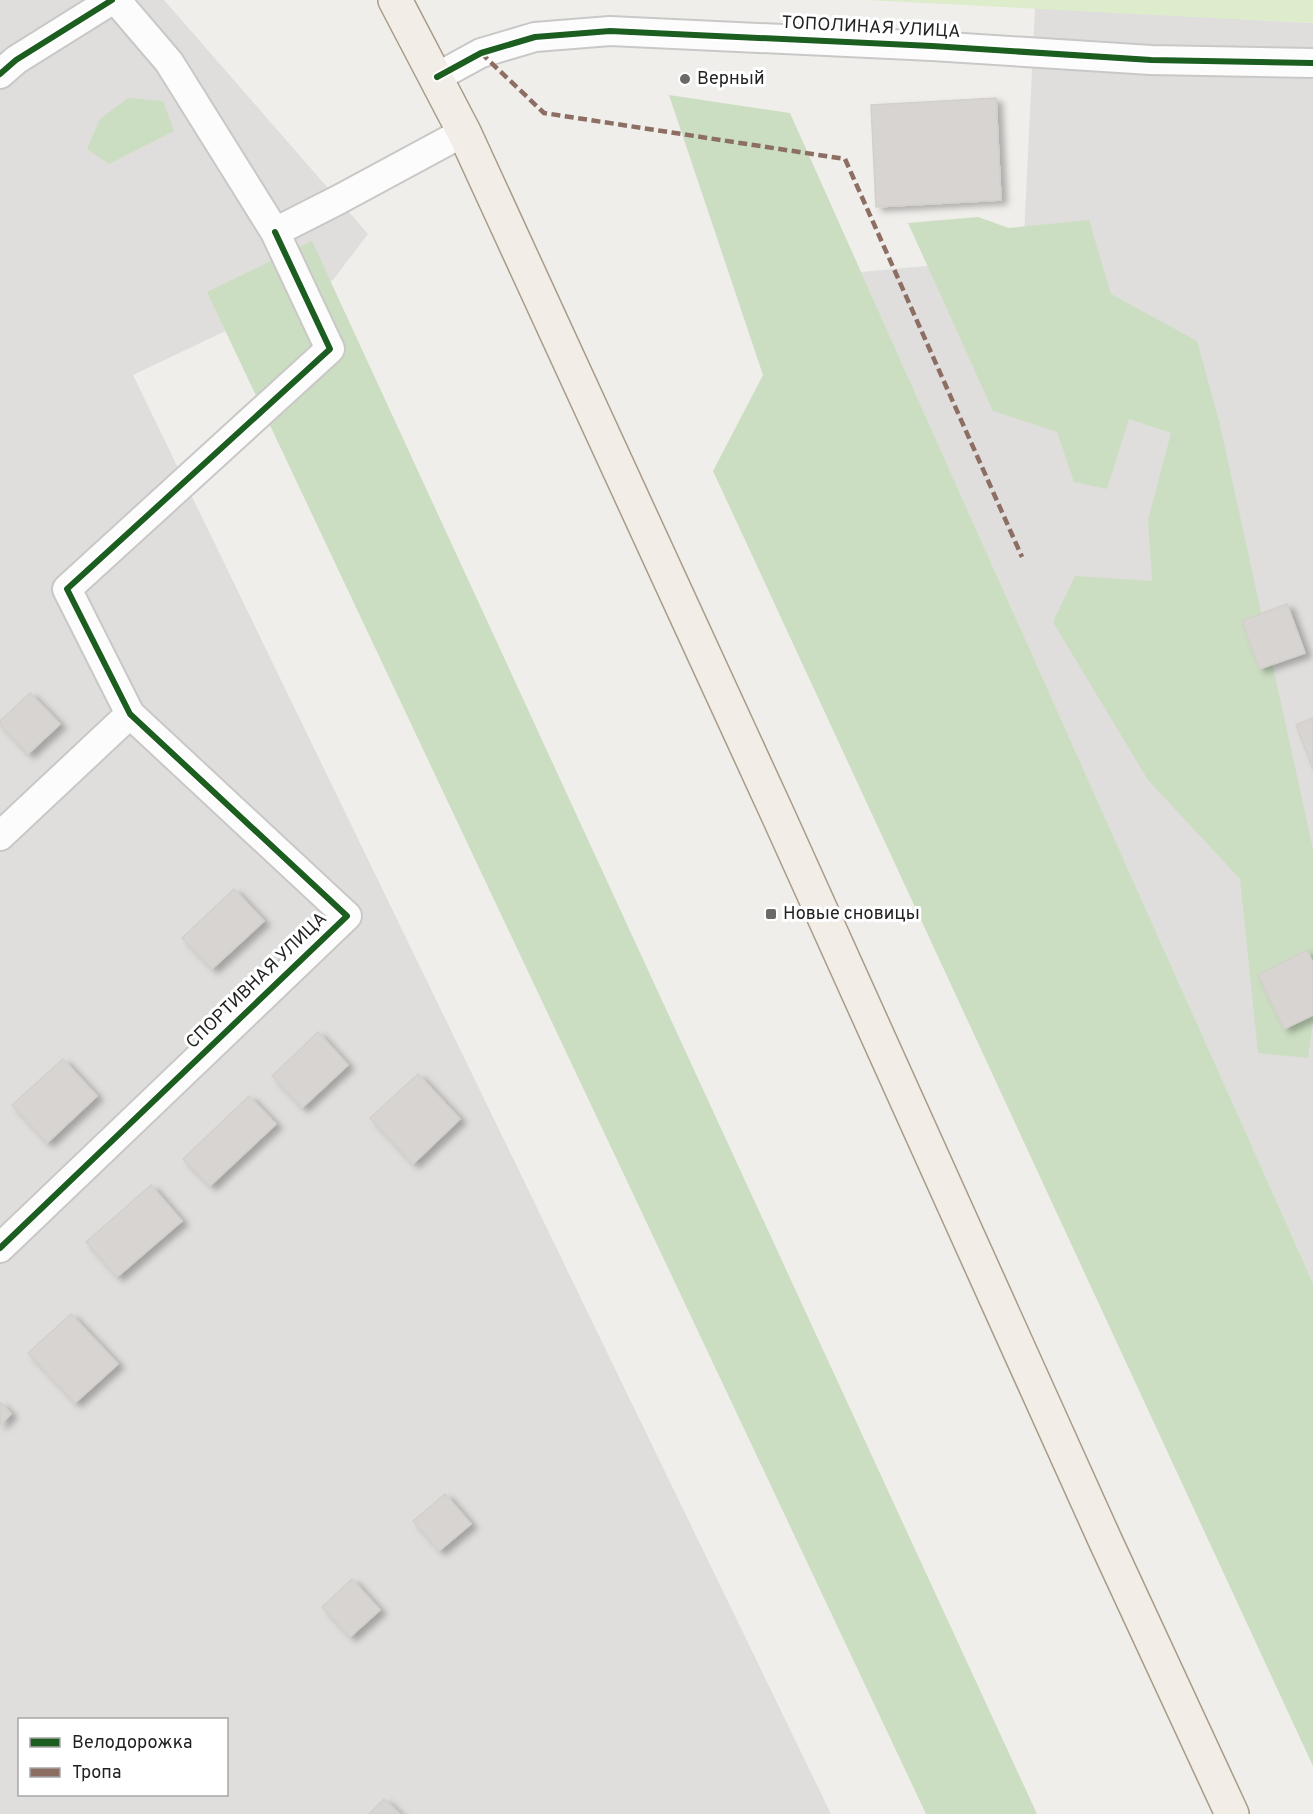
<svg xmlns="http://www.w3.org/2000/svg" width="1313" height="1814" viewBox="0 0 1313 1814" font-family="Overpass,sans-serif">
<defs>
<filter id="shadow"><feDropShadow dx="6" dy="4" stdDeviation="3" flood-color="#0004"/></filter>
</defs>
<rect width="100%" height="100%" fill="#f0eeeb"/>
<!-- residential -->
<path fill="#dfdedc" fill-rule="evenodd" d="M0,0h164l204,234 -35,46 -200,95 698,1439h-831zM20,1720h206v74h-206z
M1035,8l278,15v1260l-452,-1011 162,-15z"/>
<!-- grass -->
<path fill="#ddeccb" d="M865,0h448v23z"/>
<!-- forest -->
<path fill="#cbdec1" d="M669,95l121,18 523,1170v483l-600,-1295 50,-96z
M128,98l35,3 11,30 -65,33 -22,-15 13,-30z
M978,217l31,11 80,-8 22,74 86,47 23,84 93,424v173l-5,36 -50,-5 -18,-174 -92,-99 -95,-158 22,-46 77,5 -4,-61 23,-87 -42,-14 -22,70 -33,-7 -17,-50 -64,-21 -85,-188z
M312,241l725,1573h-111l-719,-1522z"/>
<!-- building -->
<path fill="#d7d4d2" stroke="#d3d0cc" stroke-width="1.5" filter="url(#shadow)" d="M996,98l5,102 -125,7 -5,-102z
M1287,604l18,49 -46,16 -17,-48z
M30,693l30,31 -32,30 -28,-29v-4z
M1313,718v51l-17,-44z
M234,889l30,32 -52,48 -30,-31z
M1307,950l6,13v52l-29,14 -26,-54z
M318,1032l30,33 -46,43 -30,-32z
M63,1059l34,37 -50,47 -35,-38z
M418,1074l42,45 -47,45 -43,-46z
M249,1096l27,28 -66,62 -27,-27z
M151,1185l31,36 -65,56 -31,-35z
M71,1314l47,50 -43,39 -47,-50z
M0,1402l11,12 -11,11z
M445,1494l26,30 -32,27 -26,-30z
M352,1579l28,31 -30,27 -28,-30z
M384,1799l16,15h-31z"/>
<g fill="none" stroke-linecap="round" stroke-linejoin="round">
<defs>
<path id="street" d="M116,0l53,62 106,170 63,-32 126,-68
M0,74l16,-14 96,-60
M437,77l44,-24 54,-16 75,-6 322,15 219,14 162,3
M0,836l130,-122
M0,1248l347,-332 -217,-202 -63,-125 263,-240 -55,-117"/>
<path id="primary" d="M395,0l69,132 314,683 327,725 127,274"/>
</defs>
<!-- street casing -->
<use href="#street" stroke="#c9c8c7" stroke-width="32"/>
<!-- primary casing -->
<use href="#primary" stroke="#a79c86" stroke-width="36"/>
<!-- street -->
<use href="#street" stroke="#fdfcfc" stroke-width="28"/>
<!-- primary -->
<use href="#primary" stroke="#f3ede7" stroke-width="33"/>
<!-- quiet -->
<path stroke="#8d6e63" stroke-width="4.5" stroke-dasharray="9 4.5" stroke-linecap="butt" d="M481,53l63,60 301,46 177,398"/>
<defs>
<path id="cycleway" d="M0,74l16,-14 96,-60
M437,77l44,-24 54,-16 75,-6 322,15 219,14 162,3
M0,1248l347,-332 -217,-202 -63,-125 263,-240 -55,-117"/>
</defs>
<!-- cycleway casing -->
<use href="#cycleway" stroke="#fff" stroke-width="10"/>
<!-- cycleway -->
<use href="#cycleway" stroke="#1b5e20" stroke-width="6"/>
</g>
<!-- markers -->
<g fill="#6a6968" stroke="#fff" stroke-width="2">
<circle cx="685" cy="79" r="6"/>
<rect x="765" y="908" width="12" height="12" rx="3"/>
</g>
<g text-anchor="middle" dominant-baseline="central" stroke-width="6" stroke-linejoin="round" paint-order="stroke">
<!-- street labels -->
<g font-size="18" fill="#222" stroke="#fff">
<text transform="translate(871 28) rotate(3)">ТОПОЛИНАЯ УЛИЦА</text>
<text transform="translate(257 981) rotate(-44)">СПОРТИВНАЯ УЛИЦА</text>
</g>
<!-- poi labels -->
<g font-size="18" fill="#222" stroke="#fff" text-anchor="start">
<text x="697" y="79">Верный</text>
<text x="783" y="914">Новые сновицы</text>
</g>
</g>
<!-- legend -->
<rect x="18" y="1718" width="210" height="78" fill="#ffffff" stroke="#a7a7a7" stroke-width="1.5"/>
<rect x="30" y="1738" width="30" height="9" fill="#1b5e20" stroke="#a7a7a7" stroke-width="1.5"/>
<text x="72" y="1748" font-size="18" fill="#222222">Велодорожка</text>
<rect x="30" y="1768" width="30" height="9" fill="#8d6e63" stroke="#a7a7a7" stroke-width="1.5"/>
<text x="72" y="1778" font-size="18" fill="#222222">Тропа</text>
</svg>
